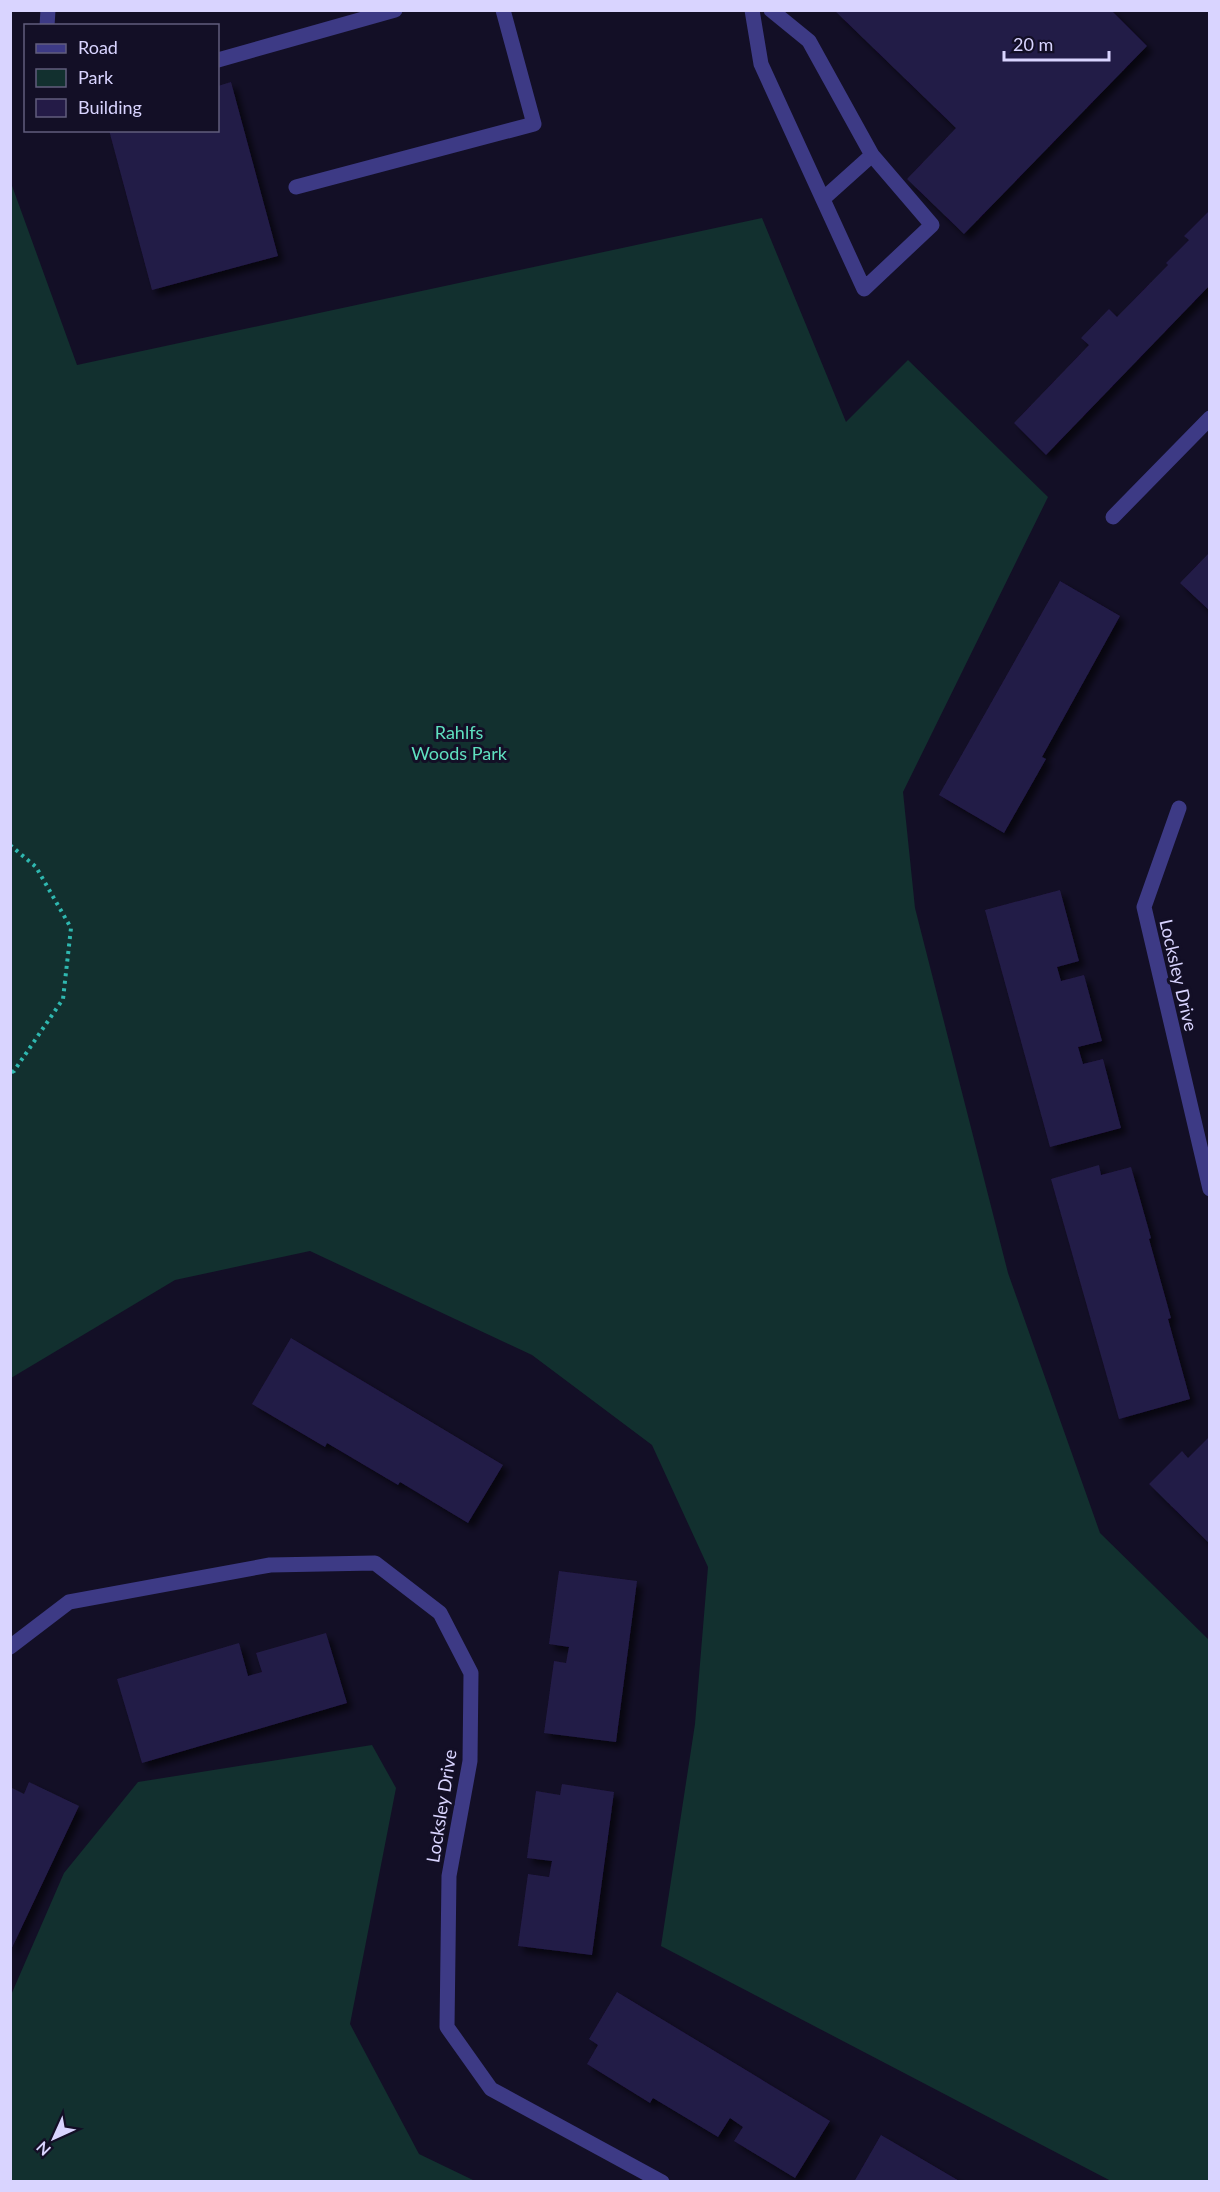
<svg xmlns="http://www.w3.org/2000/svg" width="1220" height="2192" viewBox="0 0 1220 2192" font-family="Lato,sans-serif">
<defs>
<filter id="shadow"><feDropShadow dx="5.5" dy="5.5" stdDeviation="3" flood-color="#0009"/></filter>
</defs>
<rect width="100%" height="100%" fill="#130f26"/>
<!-- green -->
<path fill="#12302f" d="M11,183l66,182 685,-147 84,204 62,-62 140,137 -145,295 12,116 93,365 92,260 109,107v541h-98l-450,-235 34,-222 13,-157 -56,-122 -120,-90 -222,-104 -135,29 -164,98z
M372,1745l24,43 -46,236 69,130 56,27h-464v-186l53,-122 74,-91z"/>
<!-- building -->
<path fill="#241b47" filter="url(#shadow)" d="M834,10h277l36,36 -183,188 -57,-55 49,-51z
M231,82l47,174 -126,34 -43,-160h109v-44z
M1210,210v75l-164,170 -32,-32 75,-78 -8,-7 28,-29 8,8 51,-52 -2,-2 23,-23 -5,-4z
M1210,552v59l-30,-28z
M1060,581l60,35 -78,141 4,2 -42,74 -65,-38z
M1060,890l19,71 -22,6 4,14 23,-6 18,66 -24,6 5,17 20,-5 18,69 -71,19 -65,-237z
M1099,1165l2,10 30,-8 20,71 -2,1 22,79 -3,1 22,80 -71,20 -68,-240z
M291,1338l212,127 -35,58 -68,-41 -2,3 -71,-42 -2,4 -73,-43z
M1208,1438l2,2v104l-61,-60 33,-33 6,7z
M559,1571l78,10 -21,161 -72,-9 10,-72 12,2 3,-16 -20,-3z
M326,1633l21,70 -205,60 -25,-84 122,-36 9,33 14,-4 -6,-19z
M29,1782l50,24 -69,146v-165l14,7z
M562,1784l52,8 -22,163 -74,-9 10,-72 21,3 3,-16 -25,-3 9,-67 24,4z
M617,1992l213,129 -35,57 -61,-37 9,-14 -13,-9 -12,19 -65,-39 -3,5 -63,-39 11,-19 -9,-6z
M881,2135l80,47h-107z"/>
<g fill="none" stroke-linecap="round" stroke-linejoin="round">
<!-- path -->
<path stroke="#2fb8b0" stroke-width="4" stroke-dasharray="3 4.5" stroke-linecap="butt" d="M10,845l26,22 35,61 -8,71 -49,72 -4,2"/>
<!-- lane -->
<path stroke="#3d3a85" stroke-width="15" d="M752,10l9,54 103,225 68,-64 -60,-70 -63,-114 -38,-31
M47,26l1,-16
M218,60l177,-50
M296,187l238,-63 -31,-114
M823,199l49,-44"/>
<!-- street -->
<path stroke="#3d3a85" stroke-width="15" d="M1113,517l97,-99
M1179,808l-35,99 66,282
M10,1647l59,-45 201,-37 105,-2 65,50 31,60 -1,88 -21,115 -2,151 44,62 171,93"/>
</g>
<g text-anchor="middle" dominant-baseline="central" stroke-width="6" stroke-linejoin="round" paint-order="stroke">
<!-- park labels -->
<g font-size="18" fill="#5fe0c0" stroke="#130f26">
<text x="459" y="732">Rahlfs<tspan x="459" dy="21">Woods Park</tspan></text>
</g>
<!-- street labels -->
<g font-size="18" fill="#d9d4ff" stroke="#130f26">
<text transform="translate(1179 975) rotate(77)">Locksley Drive</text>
<text transform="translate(441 1806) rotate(-81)">Locksley Drive</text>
</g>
</g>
<!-- border -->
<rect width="1220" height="2192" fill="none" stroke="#d9d4ff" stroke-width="24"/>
<!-- legend -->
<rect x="24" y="24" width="195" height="108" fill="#130f26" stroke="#625e7d" stroke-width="1.5"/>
<rect x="36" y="44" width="30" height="9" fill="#3d3a85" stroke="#625e7d" stroke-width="1.5"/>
<text x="78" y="54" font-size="18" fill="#d9d4ff">Road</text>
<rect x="36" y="69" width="30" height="18" fill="#12302f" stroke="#625e7d" stroke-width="1.5"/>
<text x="78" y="84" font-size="18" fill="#d9d4ff">Park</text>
<rect x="36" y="99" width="30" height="18" fill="#241b47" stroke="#625e7d" stroke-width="1.5"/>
<text x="78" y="114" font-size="18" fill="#d9d4ff">Building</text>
<!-- north arrow -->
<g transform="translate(54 2138) rotate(225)" stroke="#130f26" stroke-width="4.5" paint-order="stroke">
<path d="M0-4.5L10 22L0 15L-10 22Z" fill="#d9d4ff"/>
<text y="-9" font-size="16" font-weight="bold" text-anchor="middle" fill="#d9d4ff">N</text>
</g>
<!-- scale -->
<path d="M1004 51v9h105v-9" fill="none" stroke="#d9d4ff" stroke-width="3"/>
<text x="1013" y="51" font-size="18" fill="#d9d4ff" stroke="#130f26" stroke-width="4.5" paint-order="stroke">20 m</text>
</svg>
